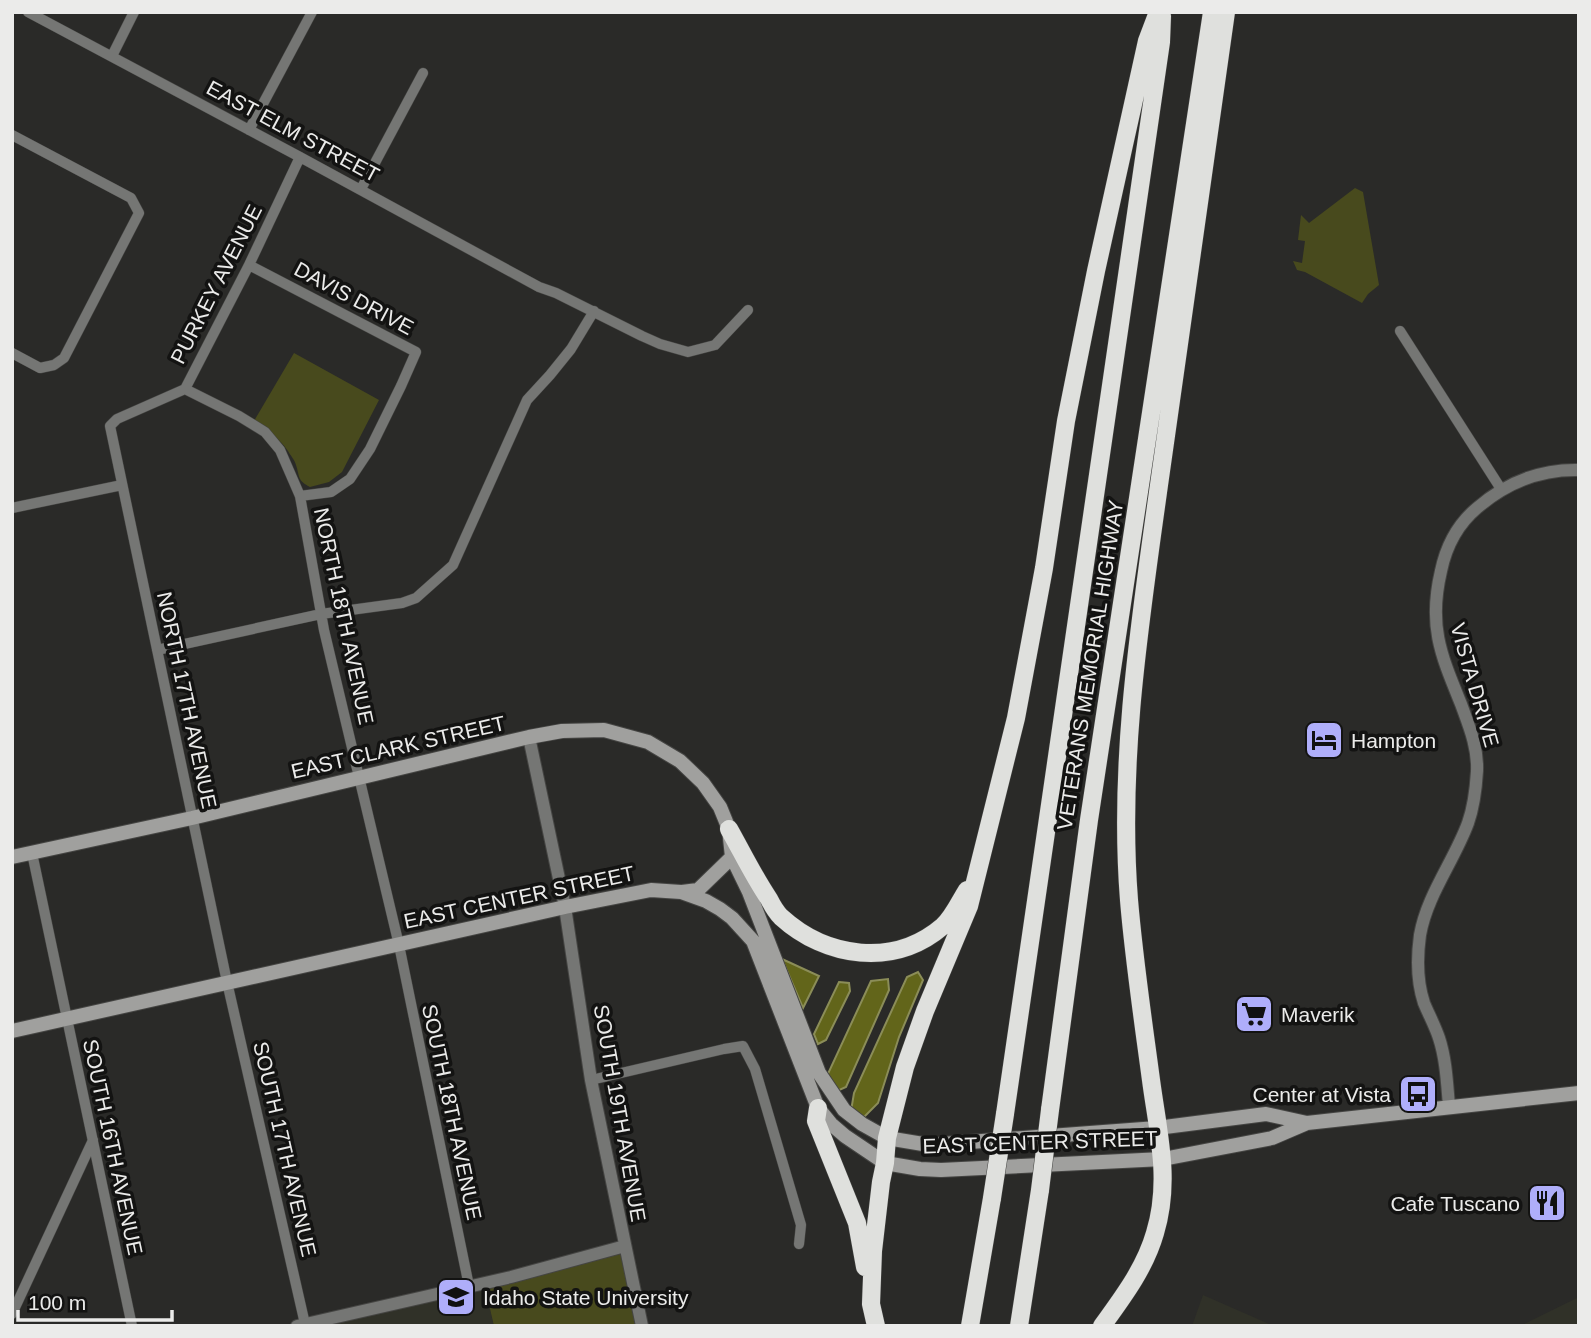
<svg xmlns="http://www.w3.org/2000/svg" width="1591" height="1338" viewBox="0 0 1591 1338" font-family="Arial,sans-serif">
<rect width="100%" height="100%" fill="#2a2a28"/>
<!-- built -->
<path fill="#303128" d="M484,1283l10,43h-196z
M1203,1295l71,31h-82z
M1579,1297v29h-59z"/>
<!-- green -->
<path fill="#484a1d" d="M1355,188l8,4 16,93 -11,9 -6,9 -57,-31 -8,-2 -4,-9 9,2 3,-22 -7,-1 3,-25 8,8z
M294,353l85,47 -37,72 -13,10 -19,5c-13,-7 -10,-10 -14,-22 -1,-5 -6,-10 -8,-14 -9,-13 -21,-22 -34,-30z
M626,1252l21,74h-153l-10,-43z"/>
<!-- water -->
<path fill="#62651a" stroke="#8b8d58" stroke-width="2" d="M782,959l37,17 -16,32z
M918,972l5,8 -24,57 -21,66 -14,14 -13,-6 3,-18 53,-116z
M888,979l1,11 -43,97 -9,4 -11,-13 45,-97z
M839,982l10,1 1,8 -24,49 -8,4 -4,-10z"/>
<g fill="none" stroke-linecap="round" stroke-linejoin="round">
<defs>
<path id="minor" d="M28,12l272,145 239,130 17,6 86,43 18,8 28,8 27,-7 33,-35
M112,56l22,-44
M249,130l63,-118
M12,135l119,63 8,15 -75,145 -10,7 -14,3 -28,-15
M300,157l-51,108 -64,124 -68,30 -7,7 117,556 78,342
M361,189l62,-116
M249,265l167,87 -15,34 -31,63 -20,30 -19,13 -31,4
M1400,331l101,158
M185,389l54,27 26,16 15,18 20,46 24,134 75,315 70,341
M12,508l110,-23
M157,650l164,-36 81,-11 14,-5 37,-33 74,-165 23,-25 21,-26 23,-38
M32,853l100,473
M591,1080l133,-31 19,-3 12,23 46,156 -2,19
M12,1314l81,-174"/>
<path id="tertiary" d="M529,737l36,170 26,173 51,246
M1449,1106c-2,-23 -3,-47 -10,-68 -4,-12 -10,-23 -15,-35 -7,-21 -7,-46 -4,-68 7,-40 34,-74 48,-112 6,-17 8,-35 9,-52 1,-24 -8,-45 -16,-67 -20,-49 -33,-78 -20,-133 5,-24 17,-47 36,-63 29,-25 63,-39 102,-38
M297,1326l214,-49 114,-31"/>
<path id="secondary" d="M12,857l180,-39 337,-81 33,-6 42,-1 44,12 32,19 23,22 17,24 9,22 3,28 17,35 70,181 25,37 18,14 25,14 42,7 228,-17 109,-14 41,9
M682,892l16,-2 34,-33
M12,1031l553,-124 86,-17 30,2 25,9 14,8 12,9 21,23 65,167 13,16 14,12 40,27 35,6 21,1 222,-11 109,-21 35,-15 272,-30"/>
<path id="motorway" d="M729,829c13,23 25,48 40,70 3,6 7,13 12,18 45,41 113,51 162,9 10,-9 17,-25 24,-36
M818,1108l-2,13 41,102 8,44
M1050,1110l39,-290 123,-808
M1005,1114l156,-1072 1,-26
M876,1326l-5,-22 2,-53 8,-69 4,-19 2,-25 18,-71 20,-56 44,-105 47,-188 28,-150 22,-147 30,-150 51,-230 11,-29
M970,1326l22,-128
M1019,1326l21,-136
M1102,1326c21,-29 43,-58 53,-93 16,-53 3,-100 -4,-153 -8,-60 -17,-120 -22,-180 -11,-139 11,-278 30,-415 22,-158 45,-315 67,-473"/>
</defs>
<!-- minor casing -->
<use href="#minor" stroke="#454543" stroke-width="11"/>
<!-- tertiary casing -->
<use href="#tertiary" stroke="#454543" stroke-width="14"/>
<!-- secondary casing -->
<use href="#secondary" stroke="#454543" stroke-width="16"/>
<!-- motorway casing -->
<use href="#motorway" stroke="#454543" stroke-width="19"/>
<!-- minor -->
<use href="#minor" stroke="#757674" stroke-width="10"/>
<!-- tertiary -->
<use href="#tertiary" stroke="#757674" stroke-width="12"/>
<!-- secondary -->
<use href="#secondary" stroke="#a0a09e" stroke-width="14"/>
<!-- motorway -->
<use href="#motorway" stroke="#dfe0dd" stroke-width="18"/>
<defs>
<path id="motorway-bridge" d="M1040,1190l10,-80
M992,1198l13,-84"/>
</defs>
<!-- motorway-bridge casing -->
<use href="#motorway-bridge" stroke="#454543" stroke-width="19" stroke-linecap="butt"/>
<!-- motorway-bridge -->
<use href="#motorway-bridge" stroke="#dfe0dd" stroke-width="18"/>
</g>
<!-- icons -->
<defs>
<symbol id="hotel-square" viewBox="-11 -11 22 22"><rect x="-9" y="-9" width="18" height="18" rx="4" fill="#afaefa" stroke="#131312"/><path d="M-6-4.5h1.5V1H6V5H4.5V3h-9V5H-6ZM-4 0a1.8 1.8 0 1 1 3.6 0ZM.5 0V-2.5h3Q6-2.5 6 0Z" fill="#111"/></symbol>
<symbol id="supermarket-square" viewBox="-11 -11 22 22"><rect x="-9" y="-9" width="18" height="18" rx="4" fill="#afaefa" stroke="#131312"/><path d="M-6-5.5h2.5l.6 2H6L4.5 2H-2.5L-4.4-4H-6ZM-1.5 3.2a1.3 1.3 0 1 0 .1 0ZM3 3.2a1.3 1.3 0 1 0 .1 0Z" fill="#111"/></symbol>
<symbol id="bus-square" viewBox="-11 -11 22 22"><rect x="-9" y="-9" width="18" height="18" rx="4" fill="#afaefa" stroke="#131312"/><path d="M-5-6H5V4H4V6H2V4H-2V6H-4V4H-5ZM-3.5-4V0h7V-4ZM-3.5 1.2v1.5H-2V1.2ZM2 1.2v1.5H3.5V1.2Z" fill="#111"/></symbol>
<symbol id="restaurant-square" viewBox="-11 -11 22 22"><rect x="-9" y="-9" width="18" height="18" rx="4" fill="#afaefa" stroke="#131312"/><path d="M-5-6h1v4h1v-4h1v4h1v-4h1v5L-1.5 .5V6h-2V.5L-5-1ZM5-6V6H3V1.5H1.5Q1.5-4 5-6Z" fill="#111"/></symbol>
<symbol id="university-square" viewBox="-11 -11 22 22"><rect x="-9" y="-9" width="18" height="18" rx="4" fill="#afaefa" stroke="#131312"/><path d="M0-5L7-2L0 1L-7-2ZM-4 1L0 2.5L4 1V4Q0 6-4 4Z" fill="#111"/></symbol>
</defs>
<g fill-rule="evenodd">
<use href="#hotel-square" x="1302" y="718" width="44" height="44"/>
<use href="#supermarket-square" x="1232" y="992" width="44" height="44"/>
<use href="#bus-square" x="1396" y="1072" width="44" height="44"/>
<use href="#restaurant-square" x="1525" y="1181" width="44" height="44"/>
<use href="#university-square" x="434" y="1275" width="44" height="44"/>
</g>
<g text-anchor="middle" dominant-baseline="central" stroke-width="7" stroke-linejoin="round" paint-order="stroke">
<!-- street labels -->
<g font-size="21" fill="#ebebea" stroke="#131312">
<text transform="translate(293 131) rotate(28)">EAST ELM STREET</text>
<text transform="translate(216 284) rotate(-63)">PURKEY AVENUE</text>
<text transform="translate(354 298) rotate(28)">DAVIS DRIVE</text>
<text transform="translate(344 616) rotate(78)">NORTH 18TH AVENUE</text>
<text transform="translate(1090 665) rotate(-81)">VETERANS MEMORIAL HIGHWAY</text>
<text transform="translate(1475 685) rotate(74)">VISTA DRIVE</text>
<text transform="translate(187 700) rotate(78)">NORTH 17TH AVENUE</text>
<text transform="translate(398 747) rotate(-13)">EAST CLARK STREET</text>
<text transform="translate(519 897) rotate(-12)">EAST CENTER STREET</text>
<text transform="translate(452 1112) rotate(78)">SOUTH 18TH AVENUE</text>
<text transform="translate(620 1113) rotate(80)">SOUTH 19TH AVENUE</text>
<text transform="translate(1040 1142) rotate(-2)">EAST CENTER STREET</text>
<text transform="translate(113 1147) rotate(78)">SOUTH 16TH AVENUE</text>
<text transform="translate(285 1149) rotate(77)">SOUTH 17TH AVENUE</text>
</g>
<!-- poi labels -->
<g font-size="21" fill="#ebebea" stroke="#131312" text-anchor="start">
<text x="1351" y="740">Hampton</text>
<text x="1281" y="1014">Maverik</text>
<text x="1391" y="1094" text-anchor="end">Center at Vista</text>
<text x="1520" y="1203" text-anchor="end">Cafe Tuscano</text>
<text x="483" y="1297">Idaho State University</text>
</g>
</g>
<!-- border -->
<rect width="1591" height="1338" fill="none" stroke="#ebebea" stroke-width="28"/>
<!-- scale -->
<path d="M18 1310v10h154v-10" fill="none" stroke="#ebebea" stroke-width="3.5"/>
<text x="28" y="1310" font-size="21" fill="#ebebea" stroke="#131312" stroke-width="5" paint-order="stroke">100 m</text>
</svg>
